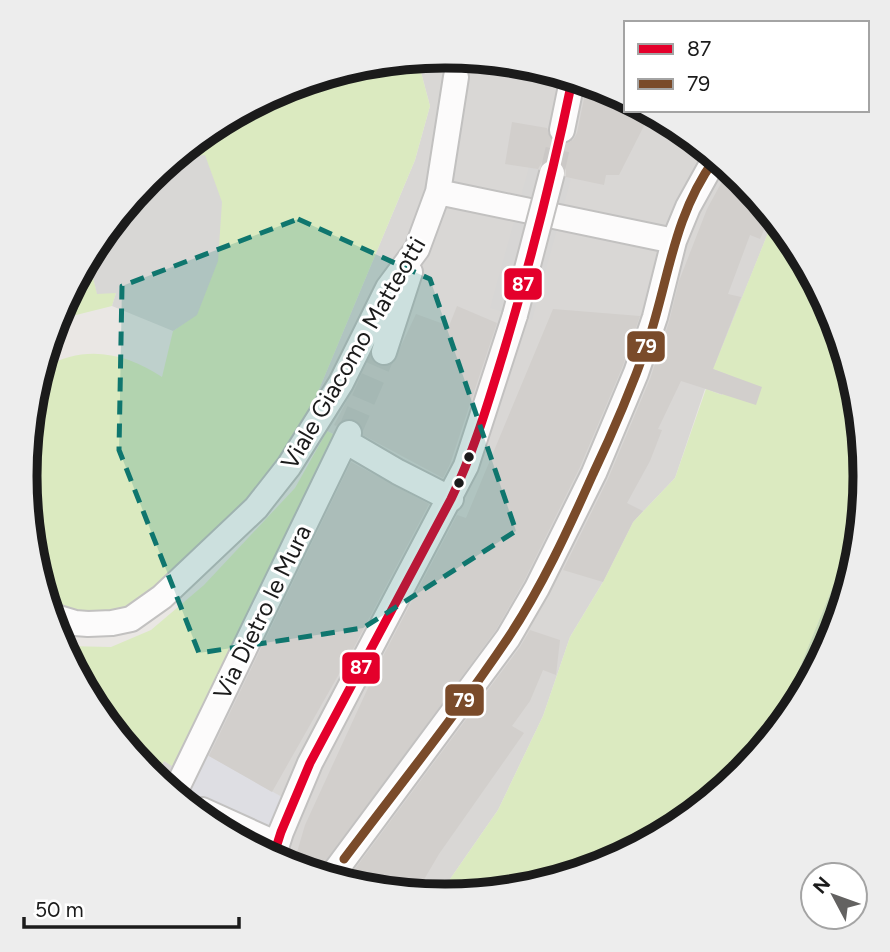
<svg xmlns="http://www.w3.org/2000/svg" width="890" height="952" viewBox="0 0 890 952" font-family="Figtree,sans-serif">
<rect width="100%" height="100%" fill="#eae7e4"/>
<!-- residential -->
<path fill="#d9d7d5" d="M445,56l161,32 20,13v9h14l107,75 25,38 -58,145 15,7 -7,20 -17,-6 -30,89 -42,44 -30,60 -33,55 -27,79 -45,94 -59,85 -155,-31 -129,-86 9,-17 8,4 165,-329 -10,-5 -17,-20 105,-251 15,-54 -12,-45z"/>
<!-- grass -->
<path fill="#dbeac0" d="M418,61l12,45 -15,54 -105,251 -26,41 -40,54 -72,70 -47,34 -34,3 -17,-3 -25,-9 -24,-125 21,-109c38,-23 81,-14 116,10l11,-46 24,-17 -14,-159 101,-68z
M772,223l62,92 31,161 -11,59 -75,183 -37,56 -136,91 -161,31 -6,-1 59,-85 45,-94 27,-79 33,-55 30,-60 42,-44 31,-89 16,6 7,-20 -16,-6z
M90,265l7,28h19l-4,13 -56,14 1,-5z
M327,431l10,5 -165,330 -8,-5 -9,17 -8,-5 -82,-123v-4l46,1 40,-17 53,-45 91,-97z"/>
<!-- forest -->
<path fill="#c7dab7" d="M854,535l-21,102 -54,81z"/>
<!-- parking -->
<path fill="#d8d7d5" d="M183,155l2,2 20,-2 17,47 -4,59 -21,54 -24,16 -61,-25 4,-13 -19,1 -7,-29 58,-87z"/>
<!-- plaza -->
<path fill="#dedee3" d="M202,752l80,45 -19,53 -77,-51z"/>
<!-- pier -->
<path fill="#d7d6d5" d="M529,167l42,12 -39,141 -42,-12z"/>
<!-- building -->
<path fill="#d2cfcc" d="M587,84l19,4 20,13v9h14l9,6 -30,59h-13l-2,10 -38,-8v-7l-3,-7 -8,-4 -13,3 -4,7 -33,-5 7,-42 35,6 5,13 6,3h8l7,-4 4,-7z
M725,176l23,11 4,7 -5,11 18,8 4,5 -9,21 -10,-4 -22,59 13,3 -28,72 49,18 -6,18 -75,-24 -23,48 4,1 -12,31 -23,42 16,8 -10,11 -30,60 -40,-12 45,-91 42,-100 19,-57 10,-41 28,-72z
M457,306l40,17 -47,141 -7,14 -80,-43 -1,-10 -6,-5 -9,-2 -11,8 -2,-1 36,-68 10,9 13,-3 23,-49 33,12z
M553,309l87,7 -18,52 -42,99 -56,114 -28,49 -177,241 -26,-5 12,-41 74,-161 78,-149 9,3z
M351,462l78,42 -77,147 -80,141 -63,-36z
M530,630l30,10 -4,35 -13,-5 -13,31 -18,25 12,7 -85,121 -17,29 -5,-3 -6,10 -62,-13 171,-230z"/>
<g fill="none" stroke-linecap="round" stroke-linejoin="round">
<!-- street-tunnel -->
<path stroke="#cbc8c6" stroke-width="24" stroke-dasharray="24 12" stroke-linecap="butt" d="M552,173l10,-43
M349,433l35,-81"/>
<defs>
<path id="street" d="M562,130l10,-49
M438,192l18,-115
M384,352l26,-80
M345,441l53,31 53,27
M52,616l23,7 13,1 24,-1 19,-4 31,-22 94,-89 33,-42 52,-83 47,-95 29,-39 21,-57 236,49
M175,792l174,-359
M202,810l75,34
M273,857l8,-25 29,-69 156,-297 49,-151
M333,874l175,-236 29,-50 57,-115 42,-100 19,-56 19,-76 14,-34 26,-47"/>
</defs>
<!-- street casing -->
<use href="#street" stroke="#c2c1c0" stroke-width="28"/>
<!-- street -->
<use href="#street" stroke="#fcfbfb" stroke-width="24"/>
<defs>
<path id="street-bridge" d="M515,315l37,-142"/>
</defs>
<!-- street-bridge casing -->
<use href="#street-bridge" stroke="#c2c1c0" stroke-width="28" stroke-linecap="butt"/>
<!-- street-bridge -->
<use href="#street-bridge" stroke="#fcfbfb" stroke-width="24"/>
<defs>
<path id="bus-1" d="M273,857l8,-25 29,-69 141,-264c23,-47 37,-96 52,-145 27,-90 50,-181 69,-273"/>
<path id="bus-2" d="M344,859c55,-73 113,-145 164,-221 34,-51 60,-108 85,-164 20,-42 39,-87 55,-132 21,-63 25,-125 66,-182"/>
</defs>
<!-- bus-1 casing -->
<use href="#bus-1" stroke="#fff" stroke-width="14"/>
<!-- bus-2 casing -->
<use href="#bus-2" stroke="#fff" stroke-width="14"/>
<!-- bus-1 -->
<use href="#bus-1" stroke="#e4002b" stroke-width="9"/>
<!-- bus-2 -->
<use href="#bus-2" stroke="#7a4b2a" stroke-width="9"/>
</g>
<!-- marked area -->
<path fill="#0f766e" fill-opacity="0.2" stroke="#0f766e" stroke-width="5" stroke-dasharray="14 9" stroke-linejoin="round" d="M298,219l132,60 86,252 -153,97 -164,25 -80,-203 3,-164z"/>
<!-- markers -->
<g fill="#1b1b1b" stroke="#fff" stroke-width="2.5">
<circle cx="469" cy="457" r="6"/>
<circle cx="459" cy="483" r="6"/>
</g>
<g text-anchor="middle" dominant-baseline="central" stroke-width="6" stroke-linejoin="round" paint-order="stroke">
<!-- street labels -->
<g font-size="24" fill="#1b1b1b" stroke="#fff">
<text transform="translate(353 353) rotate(-60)">Viale Giacomo Matteotti</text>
<text transform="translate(262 612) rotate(-64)">Via Dietro le Mura</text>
</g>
</g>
<!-- crop -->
<path d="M0 0H890V952H0ZM37 476a408 408 0 1 1 816 0a408 408 0 1 1-816 0Z" fill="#ededed" fill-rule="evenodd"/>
<path fill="none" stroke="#1b1b1b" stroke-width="9" d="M37 476a408 408 0 1 1 816 0a408 408 0 1 1-816 0Z"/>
<g stroke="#fff" stroke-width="2.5">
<rect x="503" y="267" width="40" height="34" rx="7" fill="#e4002b"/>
<rect x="626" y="330" width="40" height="33" rx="7" fill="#7a4b2a"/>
<rect x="341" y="651" width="40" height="34" rx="7" fill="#e4002b"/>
<rect x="444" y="683" width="41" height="34" rx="7" fill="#7a4b2a"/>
</g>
<g font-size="19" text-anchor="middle" font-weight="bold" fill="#fff">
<text x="523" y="291">87</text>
<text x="646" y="353">79</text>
<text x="361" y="674">87</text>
<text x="464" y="707">79</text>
</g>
<!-- legend -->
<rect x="624" y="21" width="245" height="91" fill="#ffffff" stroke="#a4a4a4" stroke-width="2"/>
<rect x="638" y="44" width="35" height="10" fill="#e4002b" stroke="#a4a4a4" stroke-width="2"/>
<text x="687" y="56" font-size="21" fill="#1b1b1b">87</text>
<rect x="638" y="79" width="35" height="10" fill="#7a4b2a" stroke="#a4a4a4" stroke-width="2"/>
<text x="687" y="91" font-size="21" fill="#1b1b1b">79</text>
<!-- north arrow -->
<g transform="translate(834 896) rotate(311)"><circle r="33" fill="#ffffff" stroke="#a4a4a4" stroke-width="2"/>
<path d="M0-5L12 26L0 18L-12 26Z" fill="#636261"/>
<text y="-10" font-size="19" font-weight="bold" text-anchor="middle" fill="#1b1b1b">N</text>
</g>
<!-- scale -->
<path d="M24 917v10h215v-10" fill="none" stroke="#1b1b1b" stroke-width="3.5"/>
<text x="35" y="917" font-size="21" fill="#1b1b1b" stroke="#ffffff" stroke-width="5" paint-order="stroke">50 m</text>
</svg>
